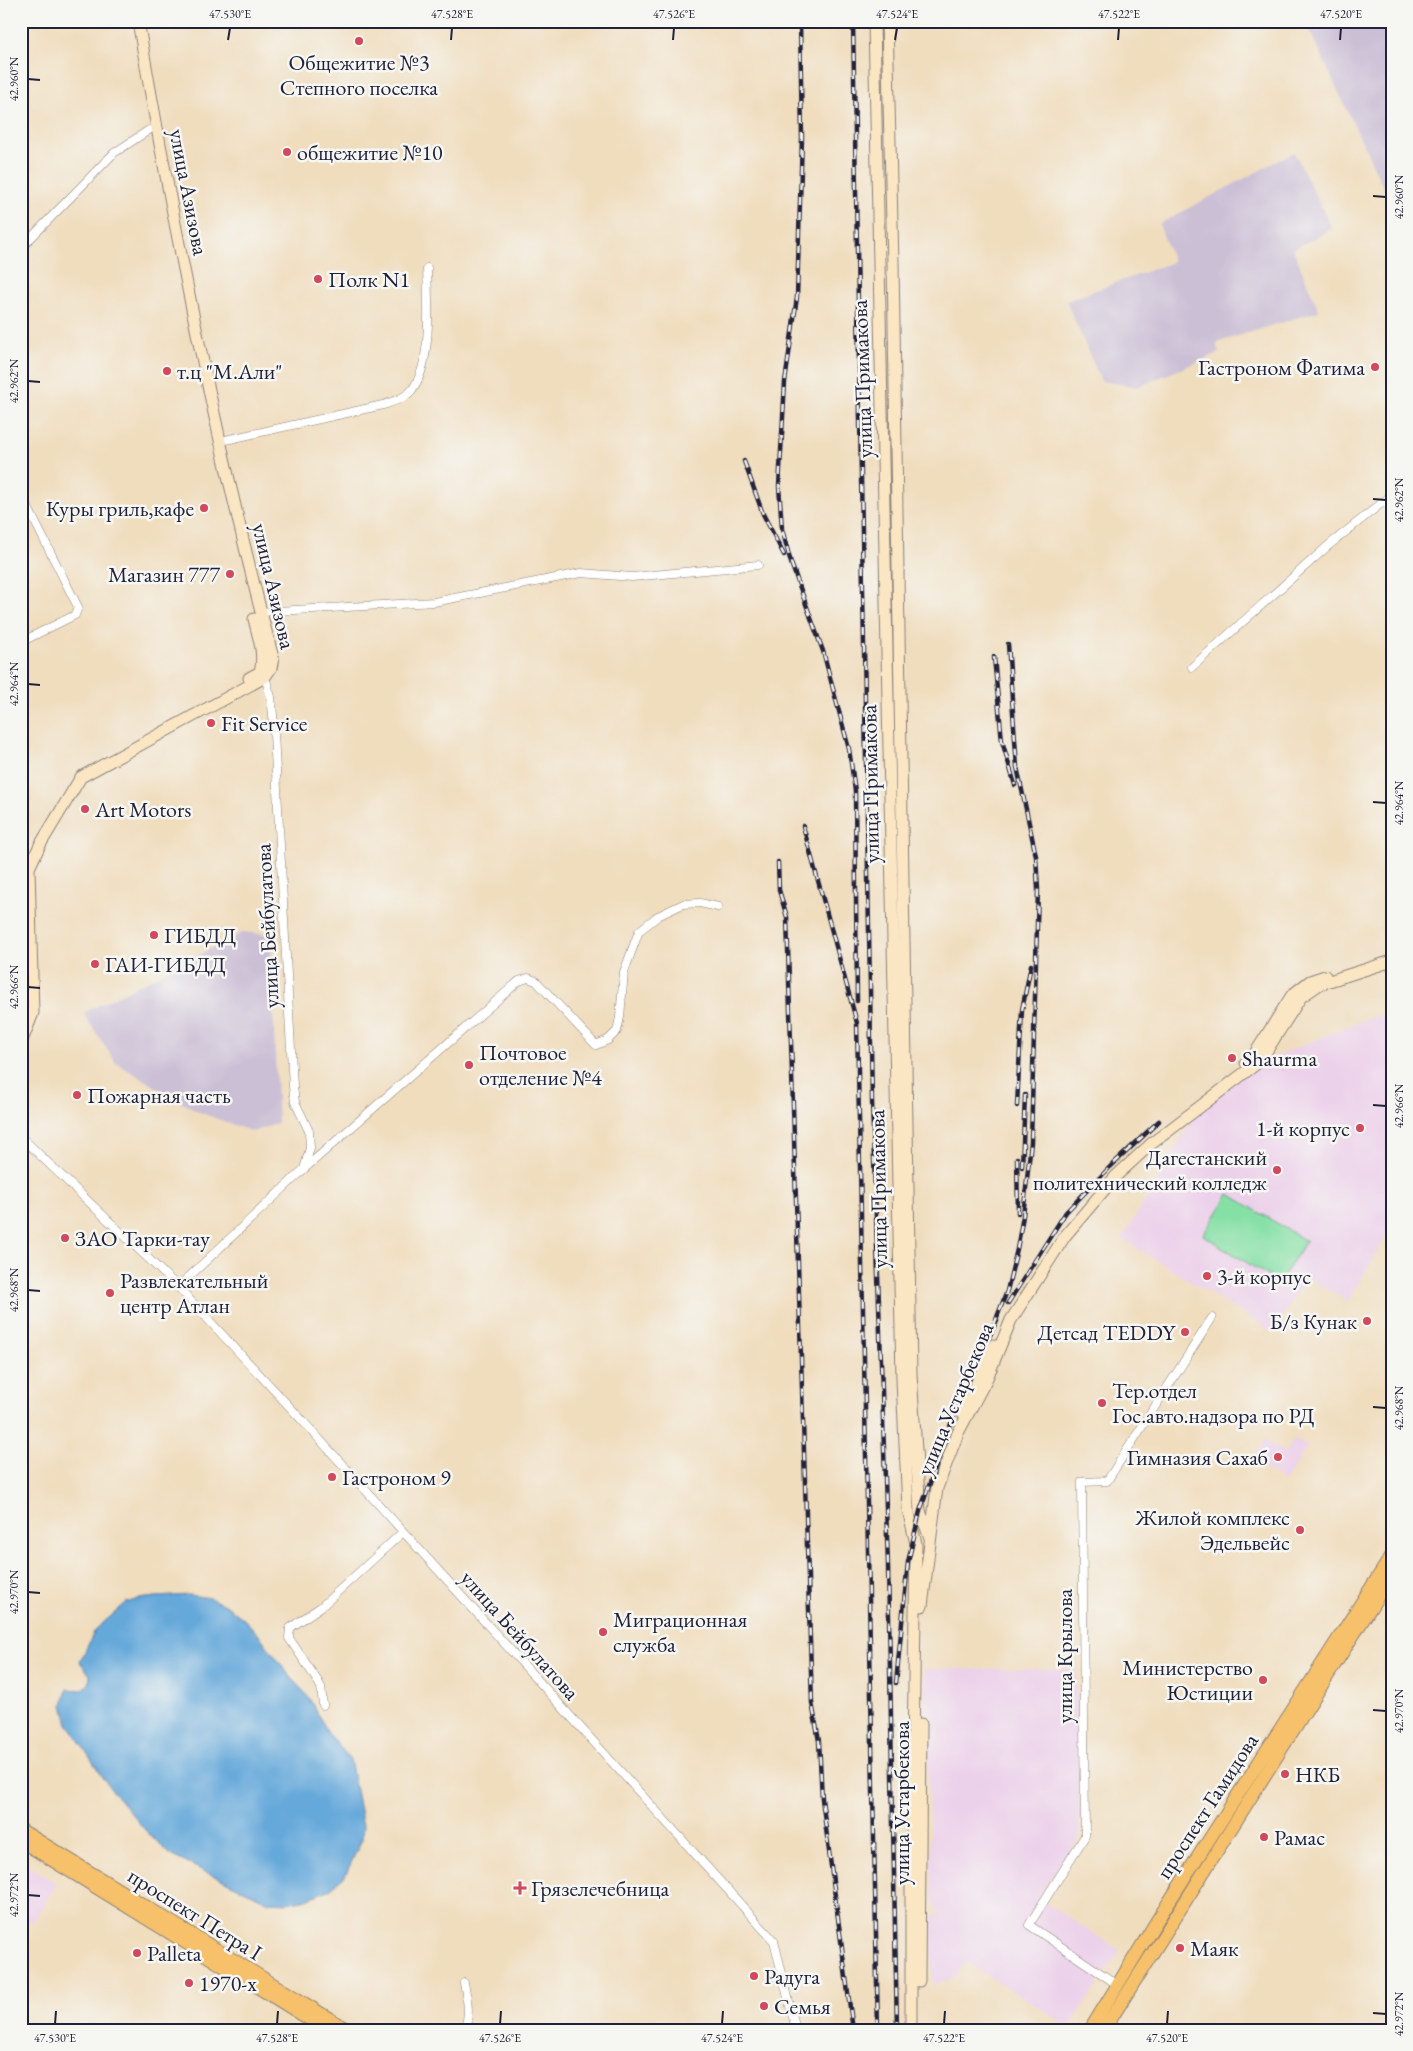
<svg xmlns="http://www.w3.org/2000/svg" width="1413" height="2051" viewBox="0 0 1413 2051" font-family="'EB Garamond',serif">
<rect width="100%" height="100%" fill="#f6f6f2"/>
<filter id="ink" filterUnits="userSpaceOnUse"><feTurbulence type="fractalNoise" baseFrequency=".02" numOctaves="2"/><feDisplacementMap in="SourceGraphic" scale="10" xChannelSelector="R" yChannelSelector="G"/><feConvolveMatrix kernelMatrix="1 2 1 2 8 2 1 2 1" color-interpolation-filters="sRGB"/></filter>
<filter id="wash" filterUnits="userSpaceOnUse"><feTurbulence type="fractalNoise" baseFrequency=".0096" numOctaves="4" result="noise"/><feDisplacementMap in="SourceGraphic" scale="20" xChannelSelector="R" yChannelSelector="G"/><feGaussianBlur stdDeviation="1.12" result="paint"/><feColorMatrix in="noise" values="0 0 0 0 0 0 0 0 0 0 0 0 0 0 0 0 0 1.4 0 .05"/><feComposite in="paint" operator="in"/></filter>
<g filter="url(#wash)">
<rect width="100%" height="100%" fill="#f0ddbe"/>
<!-- built -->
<path fill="#ecd1ea" d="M1378,1014l14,8v205l-44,74 -42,-24 -32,56 -152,-94 75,-127 61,-48z
M1294,1439l13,8 -22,35 -33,-21 13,-21 20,13z
M924,1669h152l4,168 -43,61 83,52 -50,77 -104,-65 -9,14 -24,10 -3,-69 7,-3 2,1 -7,-19z
M21,1861l36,23 -25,39 -11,-7v-15l10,-15 -10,12z"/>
<!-- industrial -->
<path fill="#cbbfd5" d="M1305,21h87v177l-3,1z
M1294,152l38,77 -39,20 26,62 -103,32 3,10 -82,34 -36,-6 -35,-80 107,-39 -14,-38z
M244,932l26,3 8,188 -25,9 -57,-21 -80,-48 -33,-50z"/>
<!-- green -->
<path fill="#86e0a6" stroke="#548170" d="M1229,1194l77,47 -27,42 -76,-48z"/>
<!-- water -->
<path fill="#65a8da" stroke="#44658a" d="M190,1595l20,3 17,8 17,13 15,16 34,45 15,16 20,37 22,26 13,67 -1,13 -17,37 -15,13 -23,10 -20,4 -18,-1 -97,-46 -27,-26 -35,-42 -42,-64 -5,-19 4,-16 15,1 7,-6 1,-9 -10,-13 15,-32 31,-27 12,-4 17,-2z"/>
</g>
<g filter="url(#ink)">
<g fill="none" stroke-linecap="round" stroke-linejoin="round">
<defs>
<path id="minor" d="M21,248l93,-95 35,-23
M221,441l162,-36c9,-3 21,-6 28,-14 22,-26 17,-90 16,-123
M21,494l57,113 -3,8 -54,27
M260,612l174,-10 147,-29 51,4 126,-12
M1192,667l137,-122 63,-50
M265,677l6,20 2,18 20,372 2,15 14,29 1,17 -6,21
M21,1137l157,150 134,144 462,510 22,89
M178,1287l126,-118 215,-188 9,-3 8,3 60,64 12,-5 9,-9 3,-14 4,-45 15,-41 19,-15 25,-12 17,-1 18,4
M323,1705l-2,-18 -4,-7 -28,-42 1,-10 32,-22 81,-74
M464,1983c3,16 7,31 0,47
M1118,1985l-89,-60 56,-89 -3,-354 25,-1 105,-163"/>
<path id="secondary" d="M874,21l28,1358 6,130 8,35 -5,343v143
M887,21l6,242 18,1111 9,137 10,27
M249,678l11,-6c5,-18 -2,-36 -6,-53
M21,1043l12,-30 -4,-145 11,-23 41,-68 184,-100 6,-9 2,-10c-56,-210 -98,-423 -135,-637
M1246,1063l8,-8 38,-60 18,-14 15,-5
M961,1412l32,-67
M922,1606l15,-118 21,-55 29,-55 24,-58 54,-84 51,-60 35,-32 109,-83 41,-64 19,-13 72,-23
M919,1981l2,-257"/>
<path id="primary" d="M21,1830l327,200
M21,1841l306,189
M1090,2030l68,-111 234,-364
M1104,2030l288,-456"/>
</defs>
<!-- minor casing -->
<use href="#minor" stroke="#89807c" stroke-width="9"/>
<!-- secondary casing -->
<use href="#secondary" stroke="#89807c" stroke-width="13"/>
<!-- primary casing -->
<use href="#primary" stroke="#89807c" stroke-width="14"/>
<!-- minor -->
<use href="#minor" stroke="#fff" stroke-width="8"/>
<!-- secondary -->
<use href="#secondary" stroke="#fbe6c4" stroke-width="11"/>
<!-- primary -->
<use href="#primary" stroke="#f6c16b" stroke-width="12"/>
<defs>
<path id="rail" d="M800,21l2,117 -5,159 -12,85 -6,104 3,43 9,34 32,88 26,98 6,42 2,210
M853,21l19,1080 16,464 9,465
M744,461l19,53 21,41
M994,657l8,84 13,44
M803,826l54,197 21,1007
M778,862l1,28 8,27 25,786 7,38 3,58 31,231
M1017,1106l5,-96 9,-45
M1017,1158l1,55
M1022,1167l3,-72
M1008,1303l58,-91 44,-45 49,-46
M994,1325l13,-34 10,-42 6,-33 8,-74 7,-253 -2,-33 -19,-89 -9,-123
M896,1683l12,-121 12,-51 38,-107 39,-84"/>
</defs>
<!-- rail casing -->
<use href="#rail" stroke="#22223b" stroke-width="4.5"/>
<!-- rail -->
<use href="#rail" stroke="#f6f6f2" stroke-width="2.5" stroke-dasharray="8" stroke-linecap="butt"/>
</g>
</g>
<!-- ticks -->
<path fill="none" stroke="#22223b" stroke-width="2" d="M228,40l2,-12M451,40l1,-12M673,40l1,-12M895,40l2,-12M1118,40l1,-12M1340,40l1,-12M28,79l12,1M1373,196l13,1M28,381l12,1M1373,499l13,1M28,684l12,1M1373,802l13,1M28,987l12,1M1373,1105l13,1M28,1290l12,1M1373,1407l13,1M28,1592l12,1M1373,1710l13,1M28,1895l12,1M1373,2013l13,1M55,2024l1,-13M277,2024l1,-13M500,2024l1,-13M722,2024l1,-13M944,2024l1,-13M1167,2024l1,-13"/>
<!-- markers -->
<g fill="#d1495b" stroke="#f6f6f2" stroke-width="2">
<circle cx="359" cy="41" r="5"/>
<circle cx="287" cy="152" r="5"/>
<circle cx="318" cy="279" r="5"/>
<circle cx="1375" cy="367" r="5"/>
<circle cx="167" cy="371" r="5"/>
<circle cx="204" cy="508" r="5"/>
<circle cx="230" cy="574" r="5"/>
<circle cx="211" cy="723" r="5"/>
<circle cx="85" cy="809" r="5"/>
<circle cx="154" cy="935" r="5"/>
<circle cx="95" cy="964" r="5"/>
<circle cx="1232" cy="1058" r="5"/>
<circle cx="469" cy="1065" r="5"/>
<circle cx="77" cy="1095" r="5"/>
<circle cx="1360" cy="1128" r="5"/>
<circle cx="1277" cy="1170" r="5"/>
<circle cx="65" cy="1238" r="5"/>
<circle cx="1207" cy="1276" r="5"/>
<circle cx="110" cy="1293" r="5"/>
<circle cx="1367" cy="1321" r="5"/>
<circle cx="1185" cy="1332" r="5"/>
<circle cx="1102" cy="1403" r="5"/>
<circle cx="1278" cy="1457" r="5"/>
<circle cx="332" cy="1477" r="5"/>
<circle cx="1300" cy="1530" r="5"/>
<circle cx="603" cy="1632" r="5"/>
<circle cx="1263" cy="1680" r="5"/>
<circle cx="1285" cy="1774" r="5"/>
<circle cx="1264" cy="1837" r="5"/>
<path d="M517.5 1880.5h5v5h5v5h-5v5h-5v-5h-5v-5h5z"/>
<circle cx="1180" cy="1948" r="5"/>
<circle cx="137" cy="1953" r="5"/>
<circle cx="754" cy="1976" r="5"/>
<circle cx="189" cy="1983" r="5"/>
<circle cx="764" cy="2006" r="5"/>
</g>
<g text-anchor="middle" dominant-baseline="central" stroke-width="5" stroke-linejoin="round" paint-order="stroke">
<!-- poi labels -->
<g font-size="22" fill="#22223b" stroke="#f6f6f2" text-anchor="start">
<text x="359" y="62" text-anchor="middle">Общежитие №3<tspan x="359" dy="25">Степного поселка</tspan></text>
<text x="297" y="152">общежитие №10</text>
<text x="328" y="279">Полк N1</text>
<text x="1365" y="367" text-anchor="end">Гастроном Фатима</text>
<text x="177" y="371">т.ц "М.Али"</text>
<text x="194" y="508" text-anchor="end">Куры гриль,кафе</text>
<text x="220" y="574" text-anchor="end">Магазин 777</text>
<text x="221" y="723">Fit Service</text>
<text x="95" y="809">Art Motors</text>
<text x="164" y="935">ГИБДД</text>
<text x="105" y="964">ГАИ-ГИБДД</text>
<text x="479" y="1052">Почтовое<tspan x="479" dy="25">отделение №4</tspan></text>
<text x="1242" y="1058">Shaurma</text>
<text x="87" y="1095">Пожарная часть</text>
<text x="1350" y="1128" text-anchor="end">1-й корпус</text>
<text x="1267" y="1157" text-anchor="end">Дагестанский<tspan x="1267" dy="25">политехнический колледж</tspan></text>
<text x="75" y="1238">ЗАО Тарки-тау</text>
<text x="1217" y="1276">3-й корпус</text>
<text x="120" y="1280">Развлекательный<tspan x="120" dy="25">центр Атлан</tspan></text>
<text x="1357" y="1321" text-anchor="end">Б/з Кунак</text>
<text x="1175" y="1332" text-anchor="end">Детсад TEDDY</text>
<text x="1112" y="1390">Тер.отдел<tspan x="1112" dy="25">Гос.авто.надзора по РД</tspan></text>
<text x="1268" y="1457" text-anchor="end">Гимназия Сахаб</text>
<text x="342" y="1477">Гастроном 9</text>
<text x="1290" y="1517" text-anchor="end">Жилой комплекс<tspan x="1290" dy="25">Эдельвейс</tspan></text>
<text x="613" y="1619">Миграционная<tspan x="613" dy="25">служба</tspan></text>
<text x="1253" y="1667" text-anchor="end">Министерство<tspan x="1253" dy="25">Юстиции</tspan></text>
<text x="1295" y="1774">НКБ</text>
<text x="1274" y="1837">Рамас</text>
<text x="531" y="1888">Грязелечебница</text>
<text x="1190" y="1948">Маяк</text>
<text x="147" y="1953">Palleta</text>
<text x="764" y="1976">Радуга</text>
<text x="199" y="1983">1970-х</text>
<text x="774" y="2006">Семья</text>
</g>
<!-- street labels -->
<g font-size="22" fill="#22223b" stroke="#f6f6f2">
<text transform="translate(189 192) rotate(79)">улица Азизова</text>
<text transform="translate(862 379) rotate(-92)">улица Примакова</text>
<text transform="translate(274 586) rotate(77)">улица Азизова</text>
<text transform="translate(870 784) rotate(-91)">улица Примакова</text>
<text transform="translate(267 926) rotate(-93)">улица Бейбулатова</text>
<text transform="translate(878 1189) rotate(-91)">улица Примакова</text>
<text transform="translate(955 1399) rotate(-67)">улица Устарбекова</text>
<text transform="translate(520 1635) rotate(48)">улица Бейбулатова</text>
<text transform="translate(1064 1656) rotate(-90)">улица Крылова</text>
<text transform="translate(901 1803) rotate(-90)">улица Устарбекова</text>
<text transform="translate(1207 1806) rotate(-57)">проспект Гамидова</text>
<text transform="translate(195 1914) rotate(32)">проспект Петра I</text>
</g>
</g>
<!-- margin -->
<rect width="1413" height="2051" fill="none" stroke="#f6f6f2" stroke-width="55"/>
<rect x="28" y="28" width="1358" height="1996" fill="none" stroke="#22223b" stroke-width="2"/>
<g font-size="12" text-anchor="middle" fill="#22223b">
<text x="230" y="18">47.530°E</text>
<text x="452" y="18">47.528°E</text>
<text x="674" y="18">47.526°E</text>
<text x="897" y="18">47.524°E</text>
<text x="1119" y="18">47.522°E</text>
<text x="1341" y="18">47.520°E</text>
<text transform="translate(14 79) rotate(-90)" y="4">42.960°N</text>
<text transform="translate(1399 197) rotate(-90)" y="4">42.960°N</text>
<text transform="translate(14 381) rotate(-90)" y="4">42.962°N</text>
<text transform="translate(1399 500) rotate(-90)" y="4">42.962°N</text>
<text transform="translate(14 684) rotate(-90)" y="4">42.964°N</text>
<text transform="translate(1399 803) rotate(-90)" y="4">42.964°N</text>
<text transform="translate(14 987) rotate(-90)" y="4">42.966°N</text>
<text transform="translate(1399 1106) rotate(-90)" y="4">42.966°N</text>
<text transform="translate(14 1290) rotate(-90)" y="4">42.968°N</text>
<text transform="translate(1399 1408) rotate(-90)" y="4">42.968°N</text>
<text transform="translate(14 1592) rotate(-90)" y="4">42.970°N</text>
<text transform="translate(1399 1711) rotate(-90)" y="4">42.970°N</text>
<text transform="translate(14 1895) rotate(-90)" y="4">42.972°N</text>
<text transform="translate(1399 2014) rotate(-90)" y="4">42.972°N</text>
<text x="55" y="2042">47.530°E</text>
<text x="277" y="2042">47.528°E</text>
<text x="500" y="2042">47.526°E</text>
<text x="722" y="2042">47.524°E</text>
<text x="944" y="2042">47.522°E</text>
<text x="1167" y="2042">47.520°E</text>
</g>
</svg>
